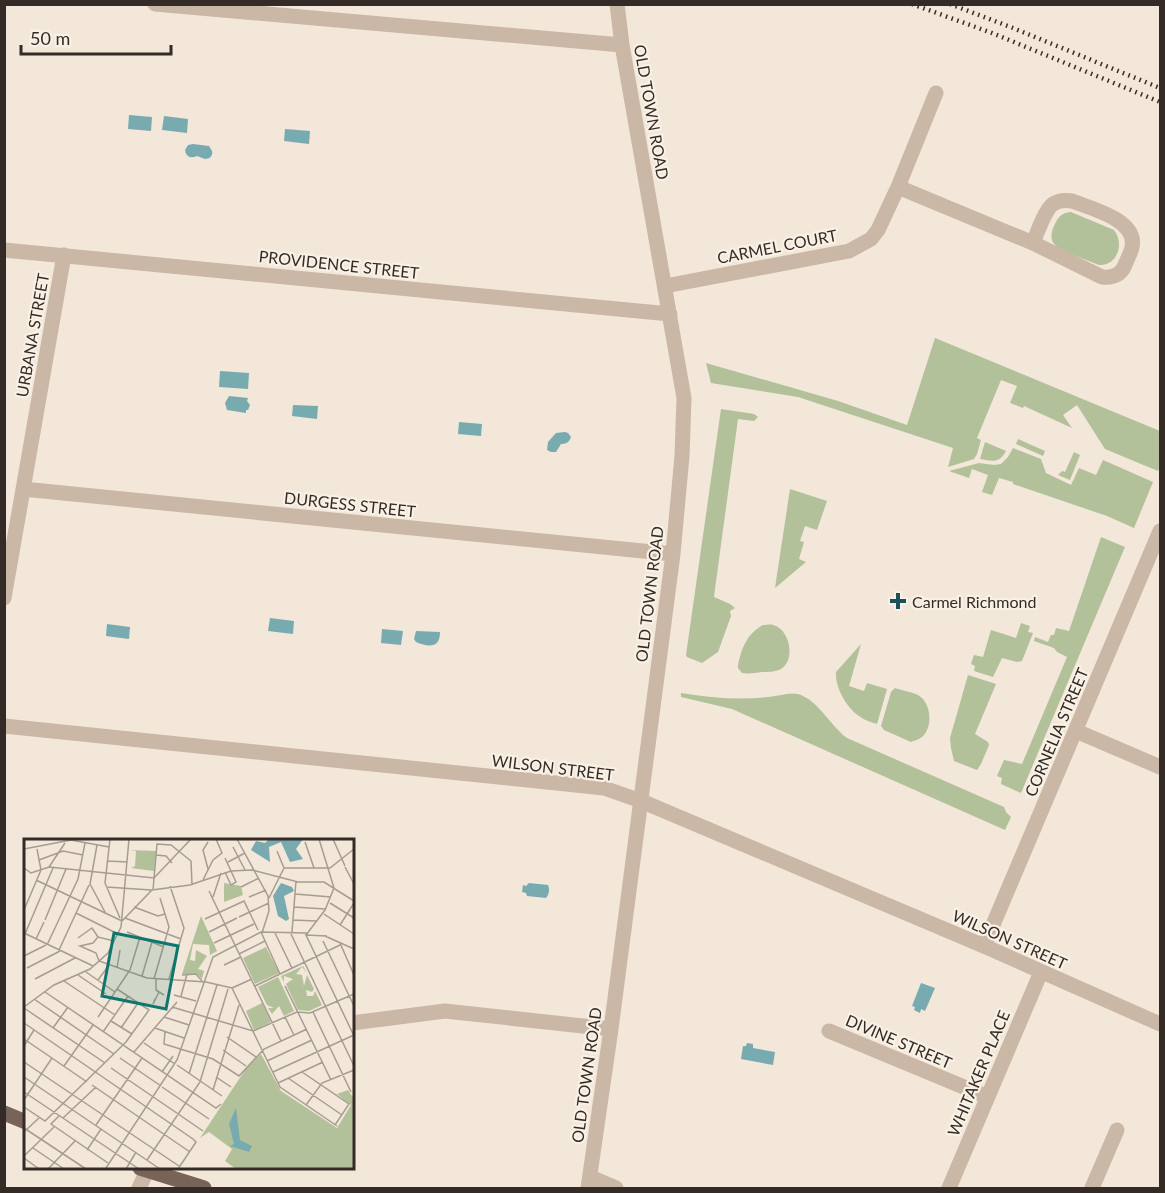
<svg xmlns="http://www.w3.org/2000/svg" width="1165" height="1193" viewBox="0 0 1165 1193" font-family="Lato,sans-serif">
<rect width="100%" height="100%" fill="#f2e7d9"/>
<!-- green -->
<path fill="#b2c199" d="M1071,212l43,18c11,14 3,36 -15,35 -8,-3 -15,-6 -23,-9 -14,-6 -31,-10 -22,-30 4,-9 7,-13 17,-14z
M935,338l225,93v35l-2,5 -53,-22 -28,-44 -14,10 9,13 -48,-22 -1,2 -13,-5 7,-17 -16,-6 -24,58 4,2 -4,14 -3,5 -26,8 5,-19 -155,-51 -87,-14 -5,-20 132,38 69,24z
M721,409l33,5 4,3 -4,4 -16,-2 -23,170 -1,8 16,7 5,4 -5,3 1,5 -13,36 -16,11 -15,-6 -1,-2z
M1018,439l27,12 -2,5 -27,-12z
M985,442l21,9c-7,13 -14,10 -26,8z
M1013,448l28,11 5,14 25,12 8,-17 17,7 7,-15 50,22 -19,46 -27,-12 -94,-32v-2l-14,-4 -7,17 -10,-3 6,-17 -16,-6 -3,9 -20,-7 30,-8 15,2 7,-1 7,-7z
M1074,452l6,3 -10,25 -12,-5 4,-4 3,1z
M790,489l37,12 -10,29 -12,-4 -5,15 4,1 -5,17 7,3 -31,26z
M1101,537l24,10 -104,246 -20,-9 1,-6 -5,-2 7,-16 18,4 45,-107 -10,-5 -3,-4 -20,-7 1,-4 13,5 3,-7h3l2,-7 13,3z
M1021,623l9,3 -2,6 5,1 -11,28 -5,1 -15,-4 -9,19 -19,-6 1,-5 -4,-2 3,-9 9,2 8,-27 25,8z
M763,625c4,0 7,-1 10,0 17,4 23,35 8,44 -6,3 -13,3 -19,3 -7,1 -13,2 -20,1l-4,-5v-3c4,-18 9,-31 25,-40z
M861,644l-12,42 15,5 3,-8 20,6 -10,35c-7,-2 -13,-4 -18,-8 -13,-9 -24,-29 -23,-44z
M968,675l28,9 -21,50 13,8 1,3 -8,19 -4,6 -23,-9 -3,-13 -1,-10z
M895,688c8,3 21,4 27,10 9,9 10,28 2,37 -3,4 -8,5 -13,7l-27,-12 -3,-4 10,-34z
M681,693c32,5 62,8 94,3 10,-1 18,-5 28,0 17,8 28,30 44,42l157,69 2,5 5,5 -6,13 -273,-121 -51,-12z"/>
<!-- water -->
<path fill="#77abaf" d="M129,115l23,2 -1,14 -23,-2z
M164,116l24,3 -1,14 -25,-3z
M285,129l25,2 -1,13 -25,-3z
M193,144l16,2 3,5c1,5 -2,8 -7,8l-8,-3c-6,3 -11,1 -12,-6l3,-5z
M220,371l29,2 -1,16 -29,-2z
M229,396l19,2 -1,3 3,4 -2,5h-2v3l-19,-3 -2,-7z
M293,405l25,1 -1,13 -25,-3z
M459,422l23,2 -1,12 -23,-2z
M565,432l3,1 3,4c-2,5 -4,7 -10,7l-5,8h-5l-4,-2 1,-8 8,-9z
M270,618l24,3 -1,13 -25,-3z
M107,624l23,3 -1,12 -23,-3z
M382,629l21,2 -2,14 -20,-2z
M416,631l24,1c0,17 -12,15 -24,10l-2,-3z
M529,883l19,2c2,4 1,10 -2,13l-19,-2 -1,-3 -4,-1 1,-7 3,1z
M921,983l14,5 -10,23 -4,-2 -1,4 -6,-3 1,-3 -3,-1z
M747,1043l6,1v4l22,4 -2,13 -32,-6 2,-13h3z"/>
<g fill="none" stroke-linecap="round" stroke-linejoin="round">
<!-- minor -->
<path stroke="#cab7a5" stroke-width="15" d="M155,4l467,41
M898,187l135,56 69,34c11,1 19,-2 23,-12 2,-6 6,-12 7,-18 6,-27 -42,-39 -60,-46 -6,-1 -13,-1 -19,3 -8,6 -16,29 -20,39
M4,250l666,64
M665,286l184,-35 22,-12 7,-9 20,-43 38,-94
M23,489l650,65
M4,598l60,-343
M4,726l600,62 37,13 343,145 176,78
M1076,731l84,36
M984,946l176,-415
M352,1023l93,-12 166,18
M829,1031l159,66
M590,1177l26,11
M139,1188l8,-17
M588,1188l23,-159 62,-475 9,-98 2,-58 -62,-353 -5,-41
M949,1188l92,-216
M1092,1188l25,-58"/>
<!-- major -->
<path stroke="#776357" stroke-width="15" d="M4,1113l22,9
M140,1168l64,20"/>
<!-- rail -->
<path stroke="#352b26" stroke-width="4.5" stroke-dasharray="1.5 4.5" stroke-linecap="butt" d="M912,4l80,29 168,69
M950,4l63,24 147,60"/>
</g>
<!-- markers -->
<path fill="#1b5157" stroke="#f9f1e5" stroke-width="2" d="M895 592h6v6h6v6h-6v6h-6v-6h-6v-6h6z"/>
<g text-anchor="middle" dominant-baseline="central" stroke-width="4.5" stroke-linejoin="round" paint-order="stroke">
<!-- street labels -->
<g font-size="16" fill="#352b26" stroke="#f9f1e5">
<text transform="translate(652 112) rotate(80)">OLD TOWN ROAD</text>
<text transform="translate(777 246) rotate(-11)">CARMEL COURT</text>
<text transform="translate(339 264) rotate(6)">PROVIDENCE STREET</text>
<text transform="translate(32 335) rotate(-80)">URBANA STREET</text>
<text transform="translate(350 504) rotate(6)">DURGESS STREET</text>
<text transform="translate(649 594) rotate(-83)">OLD TOWN ROAD</text>
<text transform="translate(1056 732) rotate(-67)">CORNELIA STREET</text>
<text transform="translate(553 767) rotate(7)">WILSON STREET</text>
<text transform="translate(1010 939) rotate(24)">WILSON STREET</text>
<text transform="translate(899 1041) rotate(23)">DIVINE STREET</text>
<text transform="translate(978 1073) rotate(-67)">WHITAKER PLACE</text>
<text transform="translate(586 1075) rotate(-82)">OLD TOWN ROAD</text>
</g>
<!-- poi labels -->
<g font-size="16" fill="#352b26" stroke="#f9f1e5" text-anchor="start">
<text x="912" y="601">Carmel Richmond</text>
</g>
</g>
<!-- overview -->
<g transform="translate(24 839)">
<rect width="330" height="330" fill="#f2e7d9"/>
<path d="M106,11l26,1 -2,20 -23,-3 4,-2 1,-15zM200,44l17,3 2,9 -19,7zM177,77l16,35 -7,4 -1,-10 -16,-1 -3,16 5,1 1,-11 11,6 -9,13 6,2 -2,8 -4,-4 -16,-1zM242,108l13,26 -24,11 -12,-26zM279,127l4,7 -5,-6 -6,7 6,1 2,11 3,-11 7,14 -2,3 -6,-2 1,6h6l2,-5 7,14 -13,6 -11,-1 -12,-26 7,-5 -9,-3v6l-3,-6zM254,138l16,34 -10,5 -5,-10 -7,8 -4,-6h6l-7,-3 -9,-18zM238,164l9,19 -17,8 -8,-19zM237,215l20,37 56,37 14,-23 -14,-11 11,-4 6,9v70h-118l-11,-8 7,-12 -23,-17 -9,6 47,-71z" fill="#b2c199"/>
<path d="M245,0h34l-7,10 7,10 -13,3 -9,-20 -12,5 1,15 -19,-12 5,-9 9,2zM257,44l11,4 2,4 -10,5 5,23 -3,2 -8,-5 -5,-20zM212,269l4,32 12,6 -3,6 -19,-6 4,-2 -5,-20z" fill="#77abaf"/>
<path fill="none" stroke="#a69c91" stroke-width="1.5" d="M86,0l-5,44 15,35M213,0l31,57 1,15 -7,22M309,0l12,27M281,3l9,26M73,6l-7,39 15,28M209,8l12,23M0,10l47,-9 38,7M253,12l7,17M132,16l10,1 6,7M15,21l24,-9 20,4M84,22l19,1M204,23l17,-9M25,28l16,-24M321,28l9,17M0,29l7,5 18,-6 105,11 37,-39M260,29h46l24,-19M184,30l-5,-19 5,-8M201,33l6,13 5,-3 -11,-24M12,41l86,41 30,-31 38,-5 41,-14 21,-1 46,12h26l30,19M179,41l10,-20 9,-7 -6,-14M82,48l45,3M217,48l18,-9M129,51l4,-46 14,1 20,16 1,23M185,52l72,150M271,55l36,3M189,58l8,-24M225,58l17,-7M245,59l15,-30M306,64l24,15M110,68l24,9 7,-2M270,68l31,2M0,71l17,-40 -4,-21M52,74l42,21M300,75l30,20M215,78l30,-14M101,79l56,21M181,80l39,-18 14,29M21,81l21,-51M269,81l23,1M316,86l14,-22M103,93l37,15M185,93l28,-14M237,93l19,42M268,93l4,-51M0,94l69,33M251,94l17,35M1,95l28,-66M267,95l63,132M282,96l19,-25 9,-22 -15,-49M301,97l29,13M303,97l-21,-1 48,101M54,99l14,-10 6,9M12,100l8,-17M90,102l-16,-4 -5,6 -13,3 16,7 3,8 48,17 59,4 26,6M299,102l31,65M190,104l40,-19M316,104l14,32M23,106l31,-66 7,-36M35,111l30,-65M215,115l26,-13M0,117l22,-11M200,126l17,-8M3,129l33,-17M93,129l3,-18M62,133l29,20M54,136l28,19M158,136l14,-1 6,7M118,137l10,-34M11,140l40,-21M130,140l15,-52 -9,-29M132,140v11l8,5M145,140l15,-51 -14,-42M74,141l11,-15M40,142l51,34M231,147l85,-41M261,147l46,94M208,149l48,99 57,39M208,149l20,-9M21,153l171,116 5,-4M150,156l22,6M157,157l6,-22M10,160l80,55M131,160l-2,5 6,-12M0,168l30,-22 36,-16 18,-16 13,-26 8,-88M148,168l81,24 44,-19 13,1 44,-19M0,169l81,55M289,173l38,80M74,178l32,-47 10,-33M140,178l25,8M261,178l9,18M87,182l21,13M0,184l169,116 3,3 -18,27M29,189l15,-21M97,189l17,-25M131,189l29,10M141,192l-1,13 49,15 26,17 25,-27 43,-20M79,193l25,-36M203,198l29,20M0,200l63,43M120,204l31,21M0,207l10,-16M199,211l23,16M110,213l43,-50M96,219l41,28M243,222l45,-21M0,223l155,104M153,226l45,31M40,227l29,-41M87,229l92,63M138,233l11,-16M249,233l81,-37M278,233l47,32 -14,21M165,235l28,-89M0,238l136,92M192,238l15,10M264,239l54,37M254,244l45,-21M68,246l98,67M138,248l47,32M189,251l26,-85M0,253l115,77M0,261l28,-42M282,266l16,-22 32,-13M0,268l21,14 81,-79 23,-32 -32,-21M35,277l-8,8 57,39M39,279l33,-31M72,286l46,-67M0,289l62,41M0,293l16,-15M9,309l31,21M63,311l14,-21M0,317l30,-29M0,319l15,11M123,321l53,-78 28,-93M82,329l71,-108 36,-103 48,-25 46,1M24,330l27,-28M102,330l10,-17"/>
<path fill="#0f766e" fill-opacity="0.15" stroke="#0f766e" stroke-width="3" d="M90,94l64,13 -12,63 -64,-13z"/>
<rect width="330" height="330" fill="none" stroke="#352b26" stroke-width="3"/>
</g>
<!-- border -->
<rect width="1165" height="1193" fill="none" stroke="#352b26" stroke-width="12"/>
<!-- scale -->
<path d="M21 45v9h150v-9" fill="none" stroke="#352b26" stroke-width="3"/>
<text x="30" y="45" font-size="18" fill="#352b26" stroke="#f9f1e5" stroke-width="4.5" paint-order="stroke">50 m</text>
</svg>
